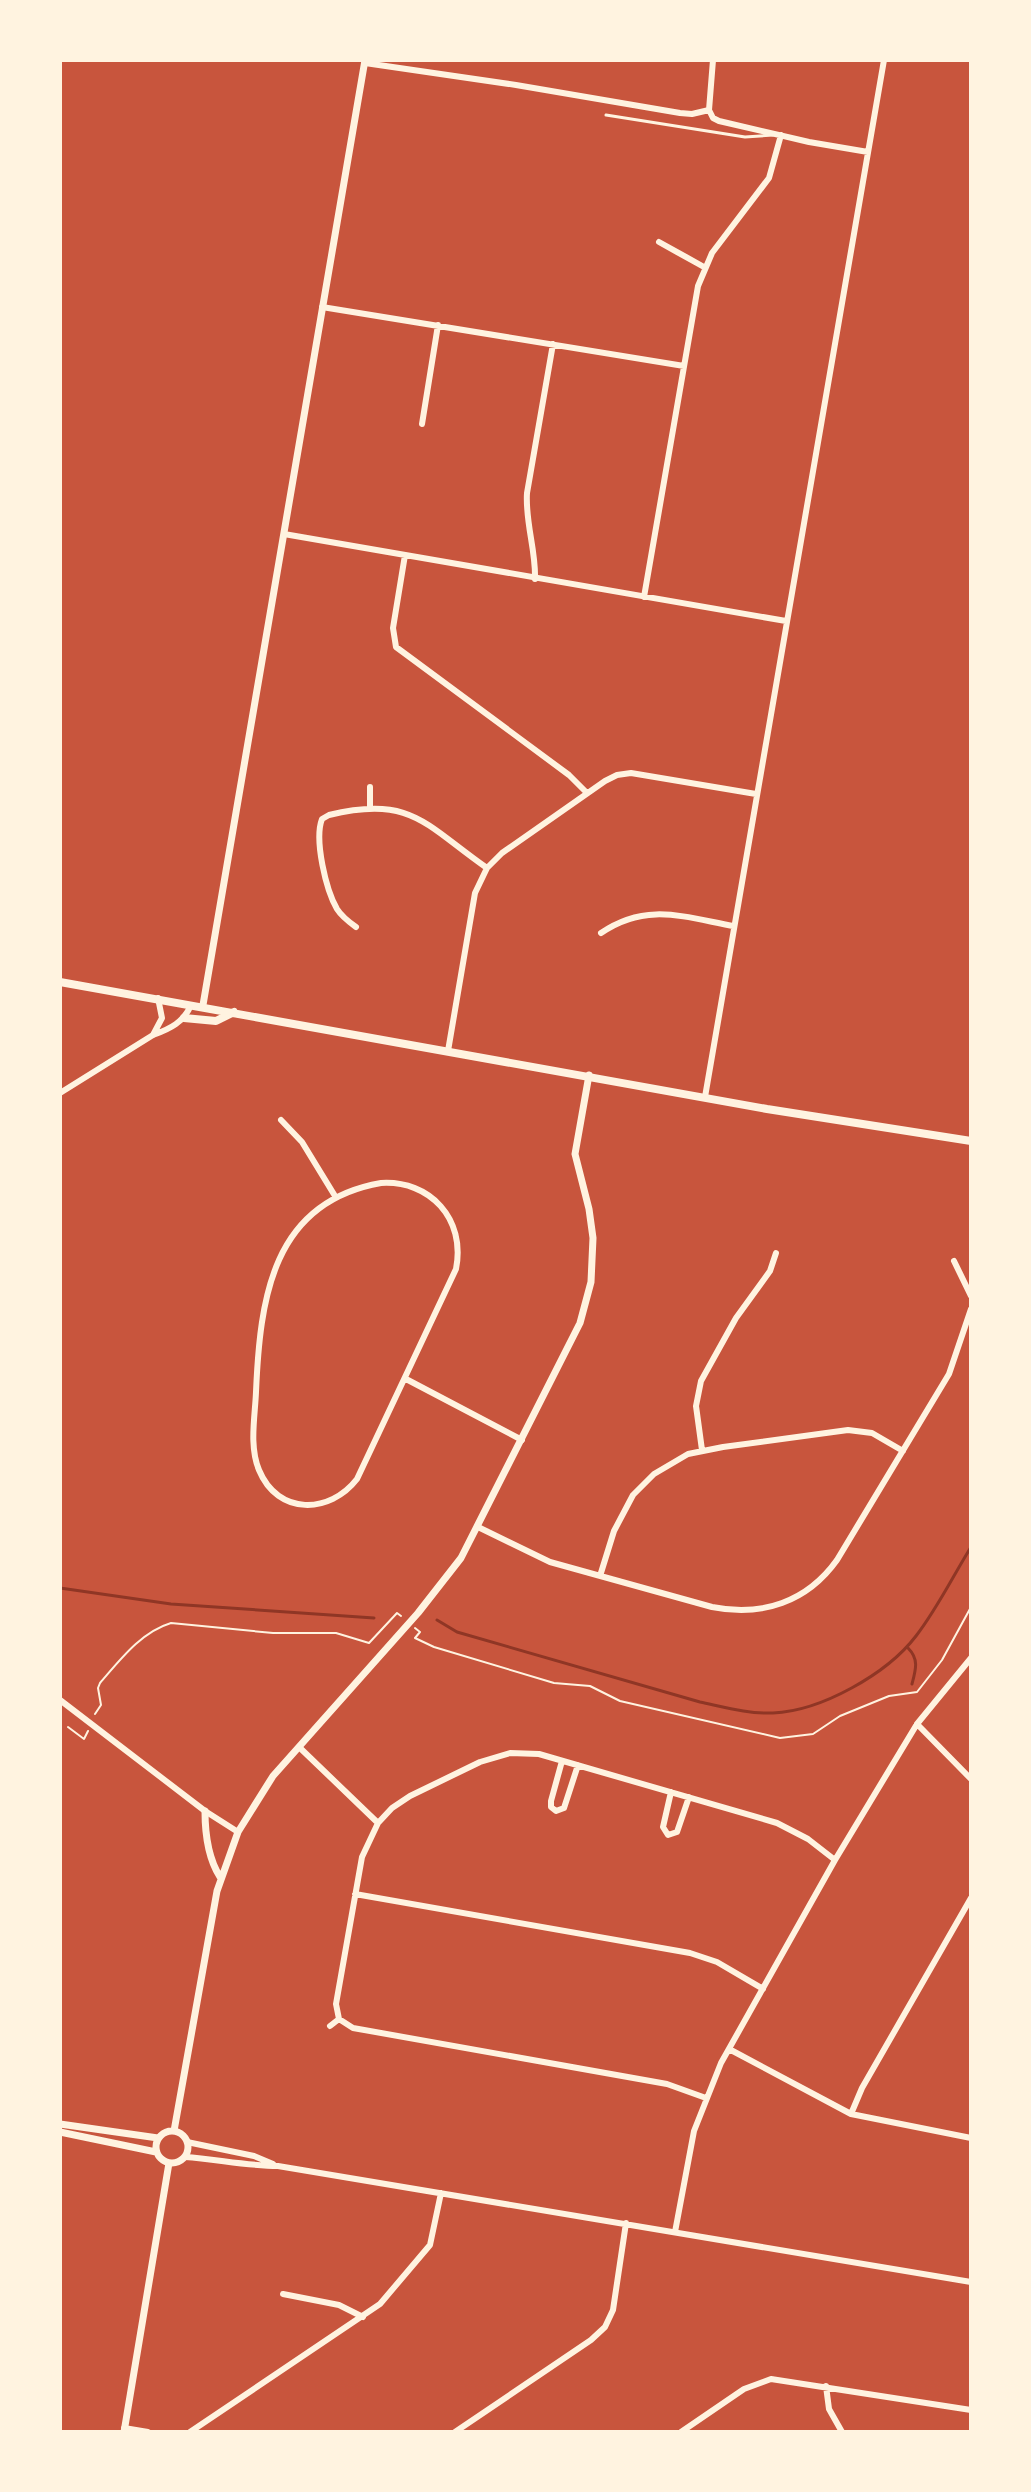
<svg xmlns="http://www.w3.org/2000/svg" width="1031" height="2492" viewBox="0 0 1031 2492" font-family="Lato,sans-serif">
<rect width="100%" height="100%" fill="#c8553d"/>
<g fill="none" stroke-linecap="round" stroke-linejoin="round">
<!-- stream -->
<path stroke="#8f3625" stroke-width="3" d="M60,1588l111,16 203,14
M437,1620l20,12 243,70c24,5 49,12 73,11 48,-2 114,-39 143,-77 21,-27 37,-60 55,-89
M908,1648c11,11 8,21 4,36"/>
<!-- path -->
<path stroke="#fff3e0" stroke-width="2" d="M415,1628l5,4 -5,6 19,9 120,36 36,3 30,15 160,37 33,-4 27,-18 49,-20 28,-4 25,-32 29,-53
M95,1714l6,-9 -3,-17 2,-5c20,-23 41,-51 71,-60l102,10h63l33,10 28,-30 4,3
M68,1727l16,12 4,-8"/>
<!-- service -->
<path stroke="#fff3e0" stroke-width="3" d="M606,115l139,22 28,-2"/>
<!-- minor -->
<path stroke="#fff3e0" stroke-width="6" d="M365,63l151,22 164,28 12,1 17,-4
M709,110l4,8 6,3 90,21 59,10
M709,110l4,-50
M659,242l45,25
M322,307l362,59
M422,424l16,-99
M284,534l502,87
M405,555l-12,73 3,19 173,128 18,18
M535,579c1,-29 -10,-57 -8,-86l26,-149
M644,597l54,-311 14,-33 57,-75 12,-43
M370,787v22
M356,927c-7,-5 -14,-10 -19,-18 -11,-19 -23,-69 -15,-90l7,-4c83,-20 96,10 158,53
M601,933c45,-31 83,-16 132,-7
M153,1035l9,-17 -4,-20
M448,1051l27,-158 12,-25 15,-15 103,-72 12,-6 14,-2 125,21
M60,1093l93,-58c17,-6 31,-13 38,-30
M705,1097l179,-1037
M281,1120l21,22 33,54
M381,1183c49,-3 85,36 75,86l-99,210c-27,35 -79,37 -98,-9 -10,-24 -4,-53 -3,-78 4,-93 16,-190 125,-209z
M954,1261l17,35
M406,1379l116,61
M702,1450l-6,-44 5,-25 35,-63 34,-47 6,-18
M478,1527l72,35 162,45c50,10 95,-5 125,-47l112,-186 22,-65
M600,1576l14,-45 19,-36 21,-21 34,-20 35,-7 125,-17 24,3 31,18
M60,1700l145,111 33,21
M917,1724l54,55
M299,1747l79,76
M562,1761l-11,40v6l5,4 8,-3 14,-43
M671,1792l-8,35 5,8 9,-3 12,-35
M355,1894l335,59 27,9 46,27
M339,2019l-3,-15 26,-147 16,-34 14,-15 18,-12 70,-34 30,-9 29,1 238,69 31,16 27,21
M330,2026l9,-7 14,9 314,56 39,14
M729,2049l122,65 120,24
M851,2114l11,-26 109,-190
M187,2142l67,14 19,8
M185,2157c31,2 62,9 93,9l693,116
M675,2232l19,-101 27,-68 114,-203 82,-136 54,-66
M283,2294l56,11 24,12
M826,2386l3,23 13,23
M124,2428l24,4
M190,2432l190,-128 50,-59 11,-52
M455,2432l136,-92 14,-13 8,-17 13,-87
M681,2432l63,-43 27,-10 200,31"/>
<!-- tertiary -->
<path stroke="#fff3e0" stroke-width="7" d="M203,1005l162,-945
M205,1811c0,23 3,47 15,66
M60,2124l98,14
M156 2147a16 16 0 1 1 32 0a16 16 0 1 1-32 0Z
M174,2131l43,-240 21,-59 35,-56 145,-163 43,-55 119,-235 11,-41 2,-44 -4,-29 -14,-55 14,-79
M60,2132l96,20
M124,2432l45,-269"/>
<!-- secondary -->
<path stroke="#fff3e0" stroke-width="8" d="M60,982l707,127 204,32
M184,1018l32,3 18,-9"/>
</g>
<!-- border -->
<rect width="1031" height="2492" fill="none" stroke="#fff3e0" stroke-width="124"/>
</svg>
